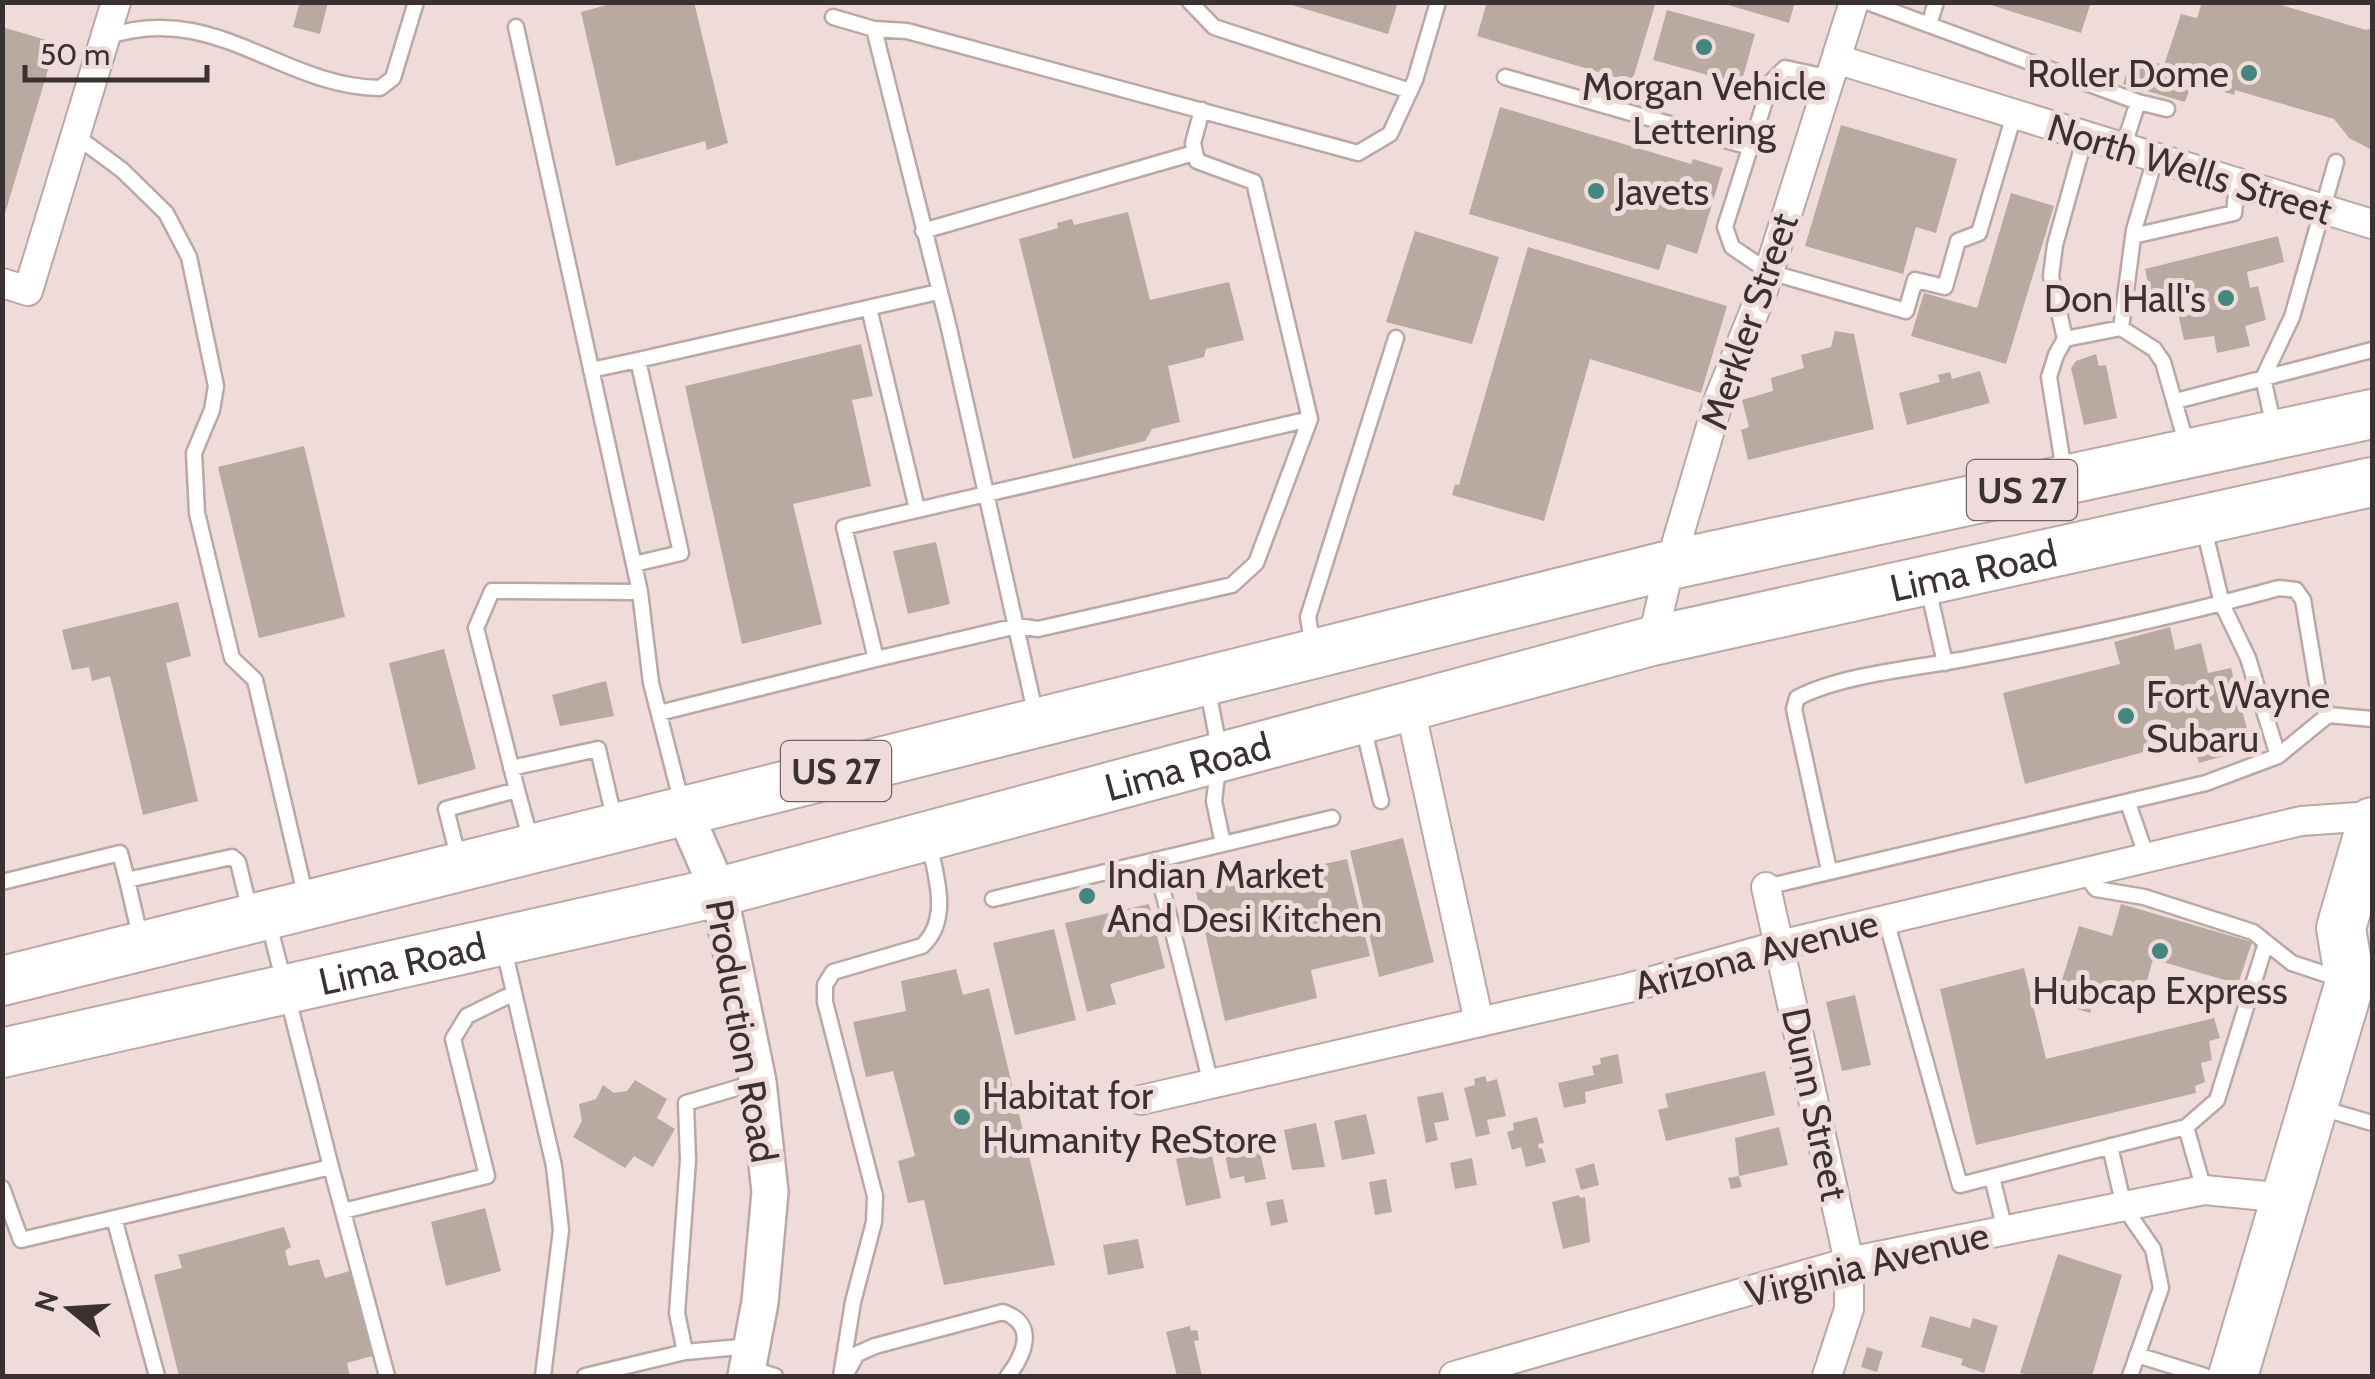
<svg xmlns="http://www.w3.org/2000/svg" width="2375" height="1379" viewBox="0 0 2375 1379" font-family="Cabin,sans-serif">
<rect width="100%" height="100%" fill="#eedbda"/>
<!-- building -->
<path fill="#b8aaa1" d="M300,2h28l-8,32 -27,-7z
M618,2h76l34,141 -21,7 -2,-9 -89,25 -35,-154z
M1282,2h116l-10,32z
M1487,2h158l10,3 -23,77 -155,-46z
M1718,2h77l-6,21z
M1981,2h110l-10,31z
M2202,2h69l95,28 6,-2v122l-23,-12 -15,-19 -99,-29 -1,5 -42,-13 -7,20 -62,-18 9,-28 32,9 17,-51 16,4z
M1667,10l88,24 -14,50 -88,-24z
M2,27l54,16 -53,177 -1,-1z
M1500,107l191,57 2,-5 30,9 -26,86 -30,-10 -8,26 -190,-56z
M1841,125l116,34 -21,74 -20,-6 -13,47 -98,-28z
M2011,193l43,13 -48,158 -95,-28 13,-43 53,15z
M1128,212l22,88 79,-18 15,58 -38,9 -2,8 -36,9 12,56 -28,7 -7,12 -72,18 -54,-220 39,-11 -1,-5 15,-4 2,6z
M1415,231l84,26 -27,87 -86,-22z
M2278,236l6,26 -37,10 3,16 8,-2 8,34 -21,6 5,20 -33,7 -3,-17 -30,4 -7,-31 16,-6 -5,-19 -38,9 -5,-24z
M1528,247l199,59 -26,87 -111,-34 -46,162 -92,-26 3,-11 4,1z
M1835,331l19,3 20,95 -126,31 -7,-30 8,-3 -7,-27 31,-9 -2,-13 33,-10 -3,-13 30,-8z
M861,344l12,52 -21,4 19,86 -78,18 29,120 -80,20 -57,-258z
M2096,354l3,12 7,-1 11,53 -33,7 -13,-57 5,-7z
M1980,371l10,32 -83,22 -8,-32 41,-11 -2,-7 12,-3 2,7z
M304,446l41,171 -86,21 -41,-171z
M936,542l14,62 -42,10 -15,-63z
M178,602l13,54 -25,7 32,138 -55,14 -33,-139 -18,5 -3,-14 -17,3 -10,-40z
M2170,627l5,23 26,-7 7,30 23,-5 21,80 -53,15 -7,-24 -167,45 -22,-91 117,-29 -6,-22z
M444,649l32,120 -58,16 -29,-122z
M606,681l8,35 -54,10 -8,-31z
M1403,838l31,124 -55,15 -29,-126z
M1347,859l23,97 -59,14 6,28 -92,23 -29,-129z
M1149,904l16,64 -55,16 6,20 -29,8 -22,-89z
M2121,904l131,38 -14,42 -85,-25 -11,40 -44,-13 -8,27 -35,-11 24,-76 33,10z
M1054,929l22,91 -61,15 -22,-92z
M2024,968l22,91 168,-41 6,20 -11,3 3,19 -11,3 4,19 -10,4 1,7 -220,52 -36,-156z
M956,969l7,26 26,-7 66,277 -111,20 -20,-85 -16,3 -10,-42 17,-5 -22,-85 -27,6 -13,-55 53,-11 -5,-30z
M1855,995l16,70 -29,6 -16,-69z
M1618,1054l5,29 -38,9 1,11 -22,5 -6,-25 36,-8 -2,-9 9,-2 -1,-6z
M1765,1071l10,44 -109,26 -8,-31 10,-3 -3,-13z
M1485,1076l2,6 10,-3 9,37 -19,4 3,14 -14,3 -12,-49 11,-3 -1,-6z
M635,1080l32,19 -10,19 18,11 -22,38 -19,-11 -9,12 -52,-31 9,-16 -3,-17 17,-5 7,-14 11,8 13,-2z
M1443,1092l6,28 -15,3 4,17 -12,3 -9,-46z
M1366,1114l9,40 -33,6 -8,-39z
M1537,1117l7,26 -6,1 1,5 3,-1 4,14 -20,5 -5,-20 -9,3 -5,-18 7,-2 -1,-7z
M1316,1123l9,44 -33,3 -8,-40z
M1779,1127l9,38 -49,11 3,11 -11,2 -3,-11 11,-2 -4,-38z
M1257,1138l9,41 -21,4 -1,-7 -14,3 -7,-34z
M1211,1151l10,47 -35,8 -10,-47z
M1472,1158l5,27 -22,4 -5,-26z
M1594,1163l5,22 -18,5 -6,-21z
M1386,1179l6,33 -17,3 -6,-33z
M1579,1195l1,3 5,-1 5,45 -27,7 -11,-47z
M1283,1199l5,23 -17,4 -5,-24z
M485,1208l16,63 -55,15 -15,-64z
M284,1227l7,20 -6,4 4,15 30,-7 6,19 25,-7 22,85 -25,7 3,13h-171l-25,-101 28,-7 -4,-13z
M1138,1239l6,29 -36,7 -5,-30z
M2058,1254l64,21 -30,101h-60l-12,-3z
M1930,1316l40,12 3,-10 25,8 -14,47 -23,-8 2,-6 -42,-12z
M1190,1326l1,5 6,-1 2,10 -5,1 8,35h-25l-11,-44z
M1867,1347l16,5 -6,20 -16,-5z"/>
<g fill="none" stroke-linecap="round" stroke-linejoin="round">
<defs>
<path id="service" d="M1190,2l24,25 196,64
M1867,2l271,100 -15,46
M833,17l41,12 33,2 451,122 32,-19 25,-54 23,-78
M1929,25l7,-23
M516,27l124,565 11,91 31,121
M874,29l74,295 88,392
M106,37c108,-37 175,50 274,51l13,-10 23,-76
M1505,77l245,70
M1831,78l-46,-10 -14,14 -46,145 7,20 37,25 137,39 9,-31 30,7 13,-46 21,-8 35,-118
M2138,102l29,7
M1202,110l-9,33 4,18 57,21 56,237 -54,144 -24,22 -194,44 -21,-3 -141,33 -32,-132 466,-108
M76,136l46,34 44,43 23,44 27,129 -4,24 -18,43 3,60 35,145 23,22 51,218
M923,231l271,-78
M2133,236l101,-23 3,-29
M869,308l48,201
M2121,328l13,-98 21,-71
M2065,339l56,-11 33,21 9,13 24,84
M638,360l300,-68
M591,370l47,-10 43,193 -47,11
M2176,401l196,-51
M2274,427l-11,-49 29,-61 44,-155
M2064,471l-15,-94 7,-22 9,-16 -14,-63 4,-31 30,-108
M2203,524l19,80 26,54 30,98
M1928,588l17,75
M1313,647l-5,-30 88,-279
M1207,685l12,63
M659,713l217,-54
M1363,726l18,75
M511,768l87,-19 17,73
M1218,768l-4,33 9,43
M517,790l-41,-162 16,-37 148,1
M2128,803l19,55
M459,860l-13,-51 71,-19 14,51
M1155,860l56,224
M1829,870l-35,-161 3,-11c45,-24 122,-30 173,-40 104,-20 207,-42 309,-70l17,2 7,10 16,96 9,19
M2084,873l12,16 48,8 109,35 39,31 48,16
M2,882l118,-29 7,27
M1766,887l440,-104 72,-27 50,-41 44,4
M993,899l339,-81
M1886,920l74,265 226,-58 31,-27 49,-157
M141,940l-14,-60 105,-23 6,5 12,49
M504,949l50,217 7,64 -18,146
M2321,1108l51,15
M2186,1127l18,63
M2110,1146l14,61 29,42 8,39 -31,88
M331,1167l56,209
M1992,1177l13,53
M2,1188l19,52 310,-73 -63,-247
M343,1211l144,-35 -34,-137 14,-23 47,-23
M114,1218l43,158
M685,1352l-8,-39 11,-153 -2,-57 71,-21
M2137,1355l68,21
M749,1368l26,8
M585,1376l100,-24 66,-6
M841,1376l12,-74 21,-80 1,-26 -50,-194v-17l8,-13 89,-26c29,-26 14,-70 7,-103
M845,1376l12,-22 18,-8 128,-34c34,12 22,42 5,64"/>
<path id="minor" d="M1836,59l536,165
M2,283l26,8 88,-289
M1652,641l18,-76 50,-169 43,-106 91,-288
M1410,708l69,314
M1766,887l83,375v47l-22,67
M1141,1100l487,-112 152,-43 521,-124 71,-5
M1454,1376l395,-114 355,-72 82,8"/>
<path id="tertiary" d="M683,809l36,83 39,190 12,110 -10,110 -14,74"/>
<g id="trunk">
<path d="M2,981l1668,-416 702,-151"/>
<path id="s1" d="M2,1053l717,-161 933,-251 720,-159"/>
<path d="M2233,1376l117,-394 -9,-54 31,-106"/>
</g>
</defs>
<!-- service casing -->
<use href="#service" stroke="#baa8a6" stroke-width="19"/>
<!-- minor casing -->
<use href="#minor" stroke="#baa8a6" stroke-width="32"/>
<!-- tertiary casing -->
<use href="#tertiary" stroke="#baa8a6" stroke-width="40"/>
<!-- trunk casing -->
<use href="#trunk" stroke="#baa8a6" stroke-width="52"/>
<!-- service -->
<use href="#service" stroke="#fff" stroke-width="14"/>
<!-- minor -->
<use href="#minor" stroke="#fff" stroke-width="28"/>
<!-- tertiary -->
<use href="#tertiary" stroke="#fff" stroke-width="35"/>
<!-- trunk -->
<use href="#trunk" stroke="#fff" stroke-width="48"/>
</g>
<!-- markers -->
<g fill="#42887e" stroke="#eedbda" stroke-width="4">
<circle cx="1704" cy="47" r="10"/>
<circle cx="2249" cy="73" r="10"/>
<circle cx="1596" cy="191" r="10"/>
<circle cx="2226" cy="298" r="10"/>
<circle cx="2126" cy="716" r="10"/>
<circle cx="1087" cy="896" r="10"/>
<circle cx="2160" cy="951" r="10"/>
<circle cx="962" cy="1117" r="10"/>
</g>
<g text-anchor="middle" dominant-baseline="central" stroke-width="10" stroke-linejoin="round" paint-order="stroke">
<!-- shield labels -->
<g fill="#eedbda" stroke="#706564" stroke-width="2.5">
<rect x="1967" y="460" width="110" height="60" rx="8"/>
<rect x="781" y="741" width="110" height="60" rx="8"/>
</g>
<g font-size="35" font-weight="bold" fill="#3a3232">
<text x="2022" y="490">US 27</text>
<text x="836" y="771">US 27</text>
</g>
<!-- poi labels -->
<g font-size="38" fill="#3a3232" stroke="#eedbda" text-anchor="start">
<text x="2229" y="73" text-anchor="end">Roller Dome</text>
<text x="1704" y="86" text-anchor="middle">Morgan Vehicle<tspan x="1704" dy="44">Lettering</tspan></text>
<text x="1616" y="191">Javets</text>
<text x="2206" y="298" text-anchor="end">Don Hall's</text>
<text x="2146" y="694">Fort Wayne<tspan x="2146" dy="44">Subaru</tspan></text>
<text x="1107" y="874">Indian Market<tspan x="1107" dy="44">And Desi Kitchen</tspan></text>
<text x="2160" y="990" text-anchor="middle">Hubcap Express</text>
<text x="982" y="1095">Habitat for<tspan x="982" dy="44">Humanity ReStore</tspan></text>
</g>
<!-- street labels -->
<g font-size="38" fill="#3a3232" stroke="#eedbda">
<text transform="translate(2190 169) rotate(17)">North Wells Street</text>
<text transform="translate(1749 321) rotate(-71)">Merkler Street</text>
<text stroke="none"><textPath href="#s1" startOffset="2030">Lima Road</textPath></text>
<text stroke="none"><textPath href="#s1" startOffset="1220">Lima Road</textPath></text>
<text transform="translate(1756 954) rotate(-15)">Arizona Avenue</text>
<text stroke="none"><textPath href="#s1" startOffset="410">Lima Road</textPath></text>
<text transform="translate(742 1031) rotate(80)">Production Road</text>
<text transform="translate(1815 1104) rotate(78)">Dunn Street</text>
<text transform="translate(1867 1264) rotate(-14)">Virginia Avenue</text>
</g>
</g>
<!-- border -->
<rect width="2375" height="1379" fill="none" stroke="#3a3232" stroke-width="10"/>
<!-- north arrow -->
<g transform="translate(70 1309) rotate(288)" stroke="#eedbda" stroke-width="8" paint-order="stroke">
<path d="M0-8L18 38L0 25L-18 38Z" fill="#3a3232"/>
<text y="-15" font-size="28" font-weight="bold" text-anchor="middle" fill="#3a3232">N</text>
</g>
<!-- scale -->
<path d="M25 65v15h182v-15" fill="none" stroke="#3a3232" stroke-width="5"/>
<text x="40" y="65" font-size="30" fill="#3a3232" stroke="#eedbda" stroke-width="8" paint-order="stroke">50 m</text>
</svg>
